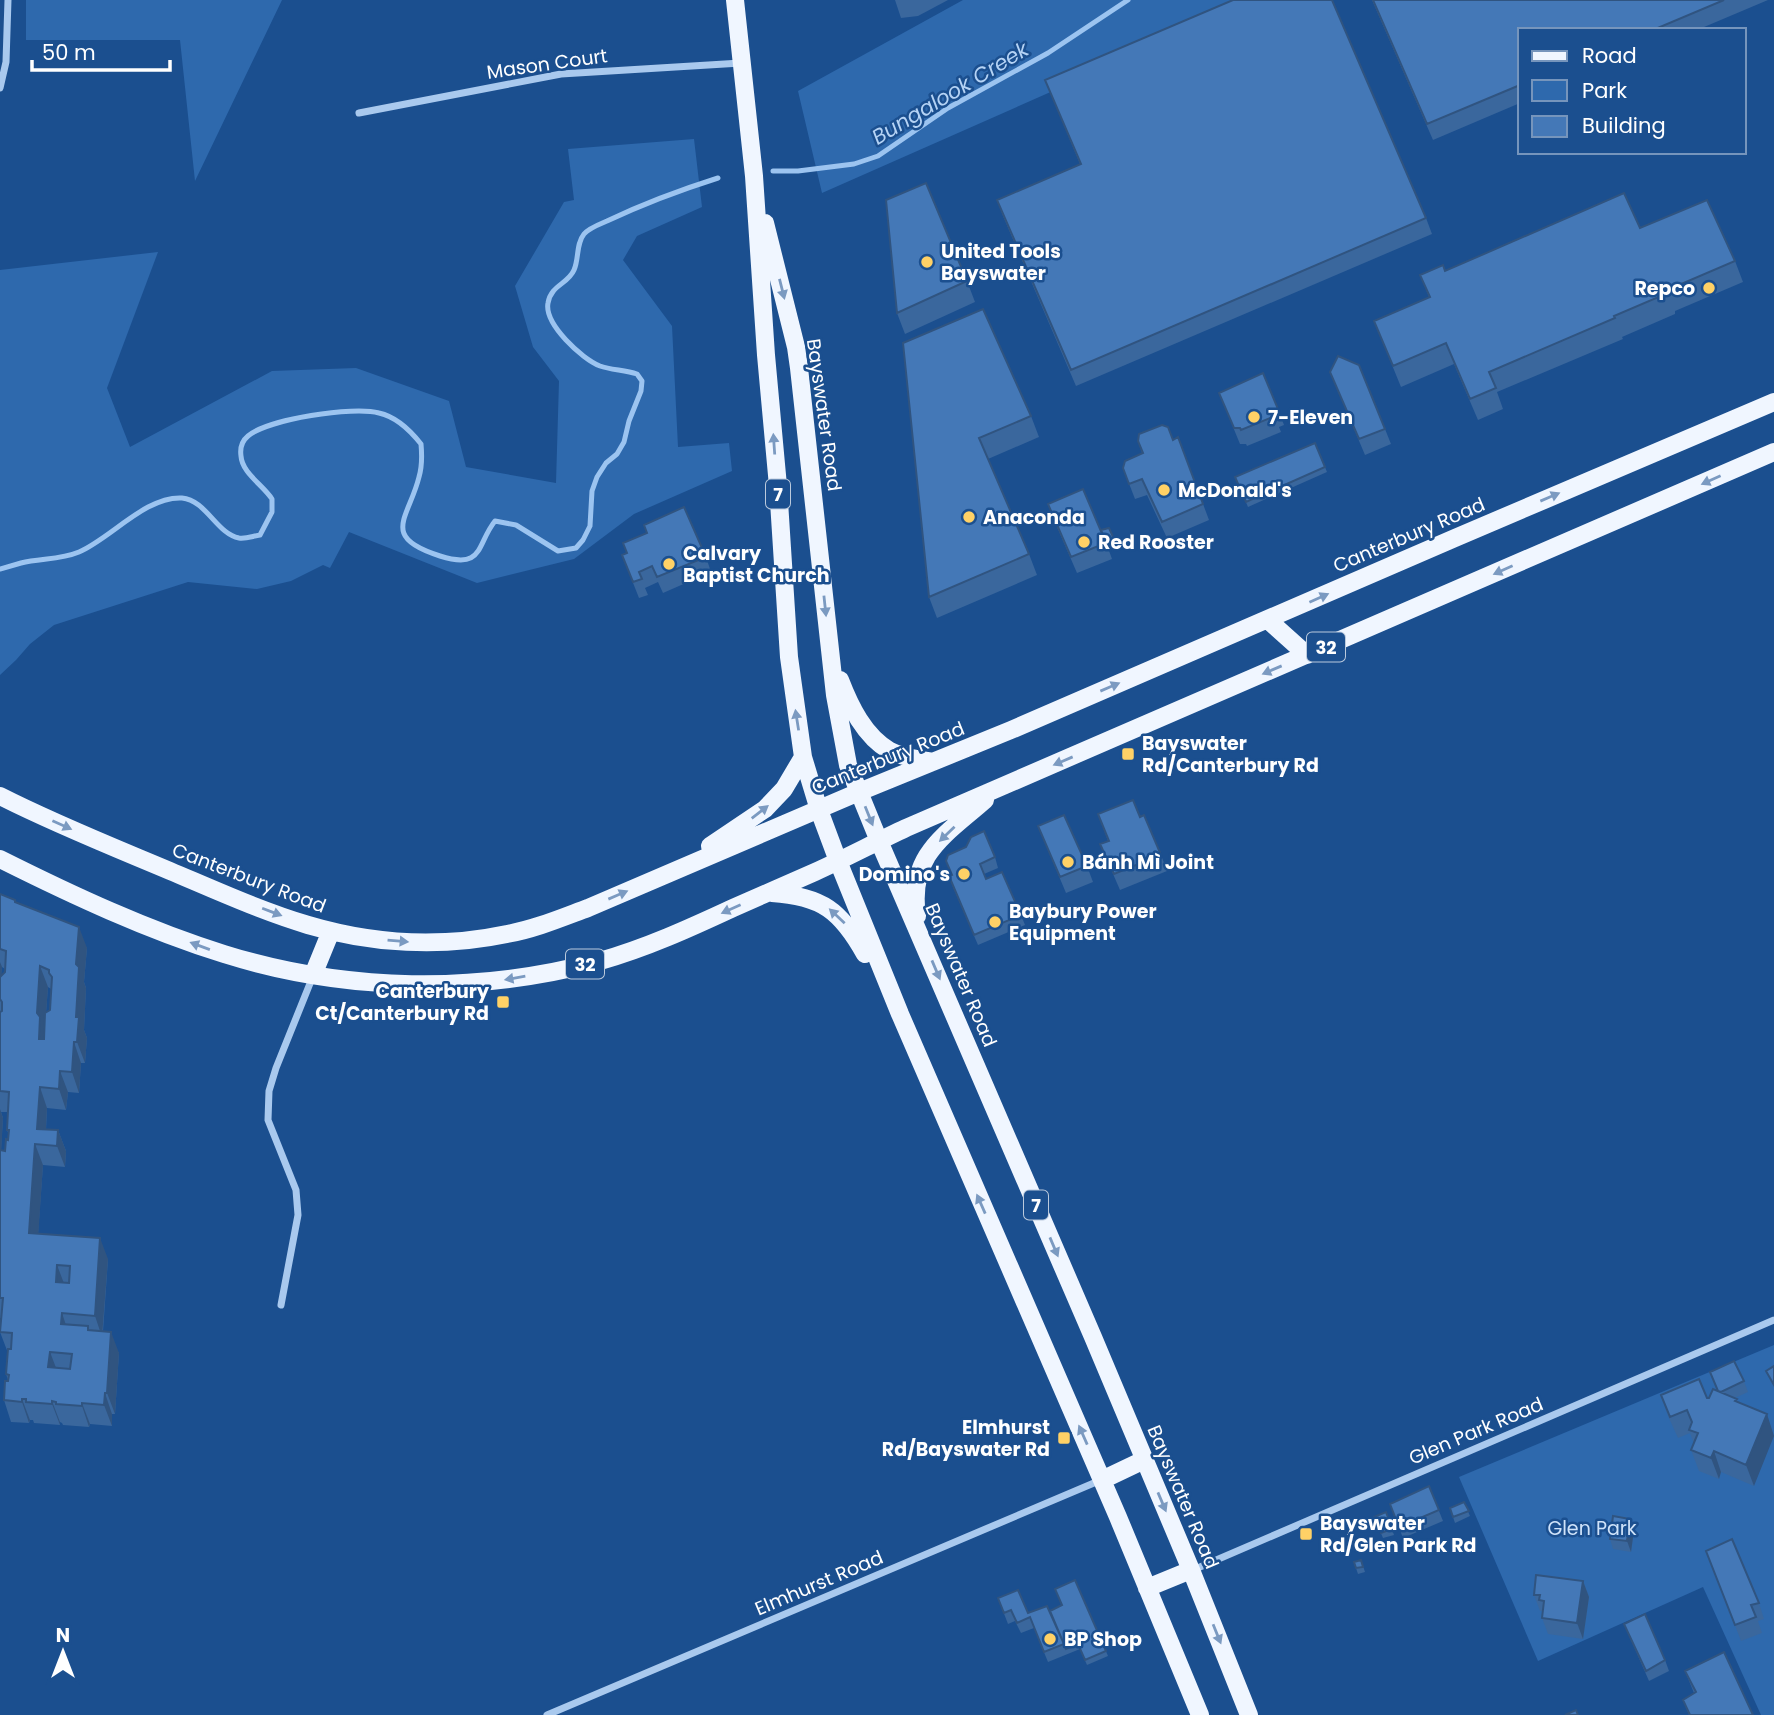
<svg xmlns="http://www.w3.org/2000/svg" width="1774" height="1715" viewBox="0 0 1774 1715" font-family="Poppins,sans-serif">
<rect width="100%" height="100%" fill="#1b4f8f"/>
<!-- green -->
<path fill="#2e69ad" d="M26,0h256l-87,181 -15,-141h-154z
M963,0h296l-437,193 -24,-102z
M694,139l8,68 -65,29 -14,24 49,66 6,121 51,-4 3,28 -98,43 -60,45 -97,24 -128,-51 -19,36 -7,-3 -32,16 -34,8 -69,-7 -134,43 -24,19 -14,16 -16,15v-405l158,-18 -51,136 23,59 142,-76 84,-3 93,33 17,66 90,16 3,-102 -26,-34 -18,-61 49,-84 10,-2 -6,-51z
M1774,1345v370h-13l-58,-128 -165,74 -79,-184z"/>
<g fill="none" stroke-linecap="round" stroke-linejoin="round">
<!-- stream -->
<path stroke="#9cc4f0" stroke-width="5" d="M773,171h25l56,-7 24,-8 70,-48 100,-55 80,-53
M0,569c7,-2 14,-4 21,-6 19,-5 39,-3 58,-11 32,-14 67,-56 103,-54 24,2 35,36 57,40 7,1 14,-2 21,-3l12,-23v-13c-9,-14 -30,-26 -31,-43 -1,-7 1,-15 7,-20 20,-17 105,-30 131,-23 18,4 31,17 42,31 1,11 1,23 -2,33 -10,41 -40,60 21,79 44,14 36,-11 55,-35l21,4 42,26 18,-3 7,-8 7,-14 2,-35 5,-14 9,-14 11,-9 7,-12 5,-21 12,-30 1,-10 -5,-7c-12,-4 -26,-4 -37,-8 -18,-7 -56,-42 -52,-63 3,-18 20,-19 26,-33 5,-11 2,-26 10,-36 5,-6 16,-10 23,-13 36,-17 73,-31 111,-43"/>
<!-- minor -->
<path stroke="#a9c9ee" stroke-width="7" d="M0,88l6,-26 2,-62
M359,113l202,-39 180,-11
M281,1305l17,-90 -2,-25 -28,-70 1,-29 7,-23 37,-92
M1193,1570l581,-250
M547,1715l554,-235"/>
<!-- primary -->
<path stroke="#f0f6ff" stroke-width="18" d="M735,0l19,176 12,179 12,131 11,171 14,100 16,53 19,51 62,153 218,503 82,198
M765,223l31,124 3,21 36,327 13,70 31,76 214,496 98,233 58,145
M1268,620l39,35
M840,680c10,26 24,56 50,71 13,7 29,8 43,11
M0,796c55,28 113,51 170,75 45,19 91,40 138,54 64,19 133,23 199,9 28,-5 54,-16 81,-26l271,-116 152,-62 444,-192 319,-136
M710,846l55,-37 19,-20 19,-32
M0,859c72,36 147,71 224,95 121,38 254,40 376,7 46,-13 90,-33 133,-53 27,-12 55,-24 82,-36 31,-14 61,-30 91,-44l868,-376
M772,893c50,3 69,18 93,61
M917,916c-9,-61 27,-80 68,-116
M313,975l18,-44
M1102,1480l42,-20
M1147,1588l44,-18"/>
</g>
<!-- wall -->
<path fill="#3a679d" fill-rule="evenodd" d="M895,0h53l-30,16 -17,2z
M1372,0h396l-71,30h-177v73l-87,37z
M1045,80l381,138 6,16 -356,152 -73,-170 -6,-16 83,-36z
M1640,228l95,33 8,21 -68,29v3l-53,23 1,2 -126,53 6,17 -25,11 -24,-56 -53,23 -27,-66 55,-24 -9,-22 25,-4z
M967,281l8,21 -70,32 -8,-21z
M903,343l128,73 8,21 -51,22 41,95 8,21 -100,43 -8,-21z
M1330,372l55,57 6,15 -26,11z
M1219,393l59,16 6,16 -5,2 2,5 -34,14 -1,-2h-6z
M1178,437l31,83 -42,18 -20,-43 -12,4 -12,-31 19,-15 -4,-12 35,-1z
M1315,443l12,29 -79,35 -13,-30z
M1048,504l53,26 13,9 1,6 -7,3 4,11 -35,14 -23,-53z
M623,543l83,14 5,15 -48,21 -5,-11 -13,6 3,7 -9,3 -17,-43 5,-2z
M1098,814l42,3 21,38 6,16 -47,19 -20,-46 8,-3z
M1038,826l49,40 6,16 -27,11z
M995,857l3,11 -14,6 2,5 35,36 4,10 -47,20 -25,-58 -4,-11 2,-1 -5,-14z
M0,894l16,8 71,46 -3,34 2,6 -2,42 3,8 -2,25h-4l-2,30 -11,-1 -2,18 -19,-2 -1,22h12l8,21 -1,16 -22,-2 -5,69 70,25 -5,72 16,22 -4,61h-3v12l-22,-2 -1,3 -26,-2 -1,-2 -2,-1v3l-26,-2 -1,-3h-3l-1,3 -18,-1 -7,-22 4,-20 -2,-6 2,-21 -8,-21 1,-14h-1zM2,967l3,2v3l-4,3zM48,987l3,2 -1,21 -4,3zM1,1112h7l-1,18 2,5 -4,16 -4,-1 2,-32z
M1710,1372l34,9 4,11 -13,6 2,1 1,3 16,84 -33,-14 -2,7 -20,-8 -8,-21 3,-6 -4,-11 -12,5 -10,-22 -7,-21 48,3 8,-7z
M1429,1486l14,35 -40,17 -13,-34z
M1464,1502l6,14 -15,7 -5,-15z
M1386,1512l8,23 -11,3 -9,-21z
M1634,1530l-3,22 -18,-3 -3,-10z
M1361,1560l4,12 -7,2 -4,-12z
M1712,1566l47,37 5,16 -6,2 4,12 -21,8z
M1075,1580l33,76 -21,9 -7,-16 -32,13 -14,-34 -13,5 -6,-12 -7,3 -10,-26 30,15 22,-2 12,-6z
M1583,1581l6,16 -6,42 -35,-5 -6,-16 1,-7h-3l-6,-16z
M1624,1624l41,36 4,11 -20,10z
M1685,1671l68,44h-64l-6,-15 11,-7z"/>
<!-- shaded-wall -->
<path fill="#305480" d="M79,927l8,21 -3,34 2,6 -2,42 3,8 -2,25 -8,-21 -1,-25v-53z
M0,962l2,5 -1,17 1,18 -2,-3z
M40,966l8,21 -3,41 2,32 -8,-21 -2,-26z
M74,1042l7,21 -2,30 -7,-21z
M60,1071l8,21 -2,18 -7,-21z
M40,1087l7,21 -2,37 -8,-16z
M0,1109l3,9 -2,37 -1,-2z
M58,1130l8,21 -1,16 -8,-21z
M35,1144l8,21 -6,89 -8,-21z
M100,1238l8,21 -6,78 -7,-21z
M57,1265l8,21 -9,-4z
M62,1313l7,21 -8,-10z
M111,1332l8,21 -4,61 -8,-21z
M50,1352l8,21 -10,-6z
M105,1393l7,21v12l-8,-21z
M22,1399l8,21 -1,3 -7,-21z
M52,1401l8,21v3l-8,-21z
M82,1403l8,21 -1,3 -7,-21z
M1767,1414l7,22 -20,50 -8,-21z
M1714,1451l7,21 -2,7 -8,-21z
M1630,1519l4,11 -3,22 -4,-11z
M1583,1581l6,16 -6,42 -6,-16z"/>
<!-- building -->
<path fill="#4478b7" stroke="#305480" stroke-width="2" fill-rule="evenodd" d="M1233,0h99l94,218 -355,152 -74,-170 84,-36 -36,-84z
M1373,0h351l-71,30h-133v55l-93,39z
M926,183l41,98 -70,32 -11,-113z
M1624,193l16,35 67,-28 28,61 -68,29 1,3 -54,23 1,2 -126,54 7,16 -26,11 -24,-56 -53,23 -19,-45 56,-24 -10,-22 23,-10 2,6z
M983,309l48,107 -52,22 50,116 -100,43 -26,-254z
M1338,356l21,9 26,64 -26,10 -29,-67z
M1263,373l15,36 -4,2 1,5 -34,14 -1,-2h-6l-15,-35z
M1162,425l6,2 5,13 5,-3 25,67 -41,18 -20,-43 -13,5 -6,-16 2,-7 18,-8 -5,-12 1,-7z
M1315,443l10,24 -79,35 -11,-25z
M1083,489l23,54 -35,14 -23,-53z
M684,507l22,50 -49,20 -5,-11 -13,6 3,7 -9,3 -11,-27 5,-2 -4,-10 24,-10 -3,-8z
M1109,528l5,11 -8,3 -5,-12z
M1133,800l7,17 4,-2 17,40 -47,19 -14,-30 9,-3 -11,-27z
M1064,815l23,51 -27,11 -22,-51z
M984,831l11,26 -15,7 6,15 16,-7 19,43 -47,20 -25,-59 3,-1 -6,-14 2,-6 18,-8 5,-10z
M0,894l15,6v2l64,25 -3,37 3,3 -3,50h3l-2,25h-3l-2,30 -12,-1 -1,18 -19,-2 -3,42 21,1 -1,16 -22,-2 -6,89 71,5 -5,78 -33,-3 -1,11 27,2v4l23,2 -4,61h-2l-1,12 -22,-2v3l-26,-2v-2l-4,-1v3l-26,-2v-3h-4v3l-18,-2 1,-19h3l1,-6 -3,-1 2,-25h3l1,-16 -12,-1 3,-34h-3v-148l5,1 1,-12 2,1 1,-10h-2l2,-38 -9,-1v-79l2,-1v-9l-2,-3v-22l5,-5 1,-21 -6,-2zM40,966l9,4v3l3,4 -2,33 -5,3 -1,26h-5l1,-22 -3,-4zM57,1265l13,1 -1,17 -13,-1zM50,1352l22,2 -2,15 -22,-2z
M1734,1361l10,20 -23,11 -3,-1 -8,-19z
M1774,1366v19l-8,-14z
M1699,1379l8,19h2l4,-9 24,10 -2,2 32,13 -21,51 -32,-14 -3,7 -20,-8 7,-17 -9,-3 3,-8 -5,-12 -17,7 -9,-22z
M1429,1486l10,24 -40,17 -9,-23z
M1464,1502l5,9 -16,6 -3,-9z
M1386,1512l6,17 -11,4 -7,-16z
M1613,1516l17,3 -3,22 -17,-2z
M1732,1539l27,64 -8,2 5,12 -21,8 -29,-74z
M1361,1560l2,7 -7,1 -2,-6z
M1536,1575l47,6 -6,42 -35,-5 2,-17 -5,-1 1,-5h-6z
M1075,1580l31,71 -21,9 -7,-16 -12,5 -16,-38 12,-6 -7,-16z
M1018,1590l10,23 19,-7 17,38 -20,8 -14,-35 -13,6 -6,-13 -7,3 -6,-15z
M1645,1614l20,46 -19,11 -22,-47z
M1724,1652l29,63h-63l-7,-15 13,-8 -11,-21z
M1576,1710l2,5h-13z"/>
<!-- one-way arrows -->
<defs><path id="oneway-solid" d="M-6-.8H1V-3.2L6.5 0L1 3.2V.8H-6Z" transform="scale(1.75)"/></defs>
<g fill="#7b9ac1">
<use href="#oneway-solid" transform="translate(782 289) rotate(76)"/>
<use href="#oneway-solid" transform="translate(774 444) rotate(-94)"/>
<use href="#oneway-solid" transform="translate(1711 480) rotate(156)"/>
<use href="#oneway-solid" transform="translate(1550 497) rotate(-23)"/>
<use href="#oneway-solid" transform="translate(1503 570) rotate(156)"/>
<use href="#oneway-solid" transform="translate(1319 598) rotate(-24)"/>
<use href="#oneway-solid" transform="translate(825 606) rotate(84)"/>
<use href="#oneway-solid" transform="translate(1272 670) rotate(157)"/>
<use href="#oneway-solid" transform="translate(1110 687) rotate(-23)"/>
<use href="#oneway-solid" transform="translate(797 720) rotate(-99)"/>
<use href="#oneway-solid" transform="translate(1063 761) rotate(157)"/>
<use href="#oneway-solid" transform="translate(760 812) rotate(-38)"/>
<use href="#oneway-solid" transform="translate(869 816) rotate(68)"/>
<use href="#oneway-solid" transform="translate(62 825) rotate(24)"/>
<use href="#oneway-solid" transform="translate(947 834) rotate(136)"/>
<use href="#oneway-solid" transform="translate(618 895) rotate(-23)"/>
<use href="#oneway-solid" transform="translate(731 909) rotate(156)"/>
<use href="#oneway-solid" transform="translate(272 912) rotate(21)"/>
<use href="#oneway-solid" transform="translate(837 916) rotate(-137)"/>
<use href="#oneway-solid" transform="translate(398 941) rotate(5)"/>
<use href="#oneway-solid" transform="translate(200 946) rotate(-160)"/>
<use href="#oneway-solid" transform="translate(936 970) rotate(67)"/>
<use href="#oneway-solid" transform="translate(515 978) rotate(170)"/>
<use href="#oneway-solid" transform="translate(981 1204) rotate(-114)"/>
<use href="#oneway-solid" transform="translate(1054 1247) rotate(67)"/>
<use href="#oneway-solid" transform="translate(1083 1435) rotate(-114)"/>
<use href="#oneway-solid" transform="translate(1162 1502) rotate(67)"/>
<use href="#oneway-solid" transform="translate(1217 1634) rotate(68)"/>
</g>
<!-- markers -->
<g fill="#ffd166" stroke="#1b4f8f" stroke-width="2.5">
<circle cx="927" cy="262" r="7"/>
<circle cx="1709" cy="288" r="7"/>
<circle cx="1254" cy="417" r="7"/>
<circle cx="1164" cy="490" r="7"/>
<circle cx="969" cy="517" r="7"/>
<circle cx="1084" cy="542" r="7"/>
<circle cx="669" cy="564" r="7"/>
<rect x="1121" y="747" width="14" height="14" rx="3.5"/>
<circle cx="1068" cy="862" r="7"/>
<circle cx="964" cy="874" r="7"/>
<circle cx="995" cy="922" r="7"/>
<rect x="496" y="995" width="14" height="14" rx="3.5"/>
<rect x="1057" y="1431" width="14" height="14" rx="3.5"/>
<rect x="1299" y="1527" width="14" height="14" rx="3.5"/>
<circle cx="1050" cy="1639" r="7"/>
</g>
<g text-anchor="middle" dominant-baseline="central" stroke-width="5" stroke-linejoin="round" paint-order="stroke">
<!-- shield labels -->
<g fill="#1b4f8f" stroke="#bbcadd" stroke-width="2">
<rect x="766" y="479.5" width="24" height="29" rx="5"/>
<rect x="1307" y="632.5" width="38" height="29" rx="5"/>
<rect x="566" y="949.5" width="38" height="29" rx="5"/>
<rect x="1024" y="1190.5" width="24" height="29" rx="5"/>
</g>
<g font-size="18" font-weight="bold" fill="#fff">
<text x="778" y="494">7</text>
<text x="1326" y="647">32</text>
<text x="585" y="964">32</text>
<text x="1036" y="1205">7</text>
</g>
<!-- street labels -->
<g font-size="19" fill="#fff" stroke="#1b4f8f">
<text transform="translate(547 64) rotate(-8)">Mason Court</text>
<text transform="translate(824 415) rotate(82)">Bayswater Road</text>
<text transform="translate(1409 535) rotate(-23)">Canterbury Road</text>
<text transform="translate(888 758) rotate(-22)">Canterbury Road</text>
<text transform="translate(249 878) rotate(21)">Canterbury Road</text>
<text transform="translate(961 975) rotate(67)">Bayswater Road</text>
<text transform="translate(1476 1431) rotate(-23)">Glen Park Road</text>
<text transform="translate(1183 1497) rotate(67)">Bayswater Road</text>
<text transform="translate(819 1583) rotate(-23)">Elmhurst Road</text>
</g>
<!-- poi labels -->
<g font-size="19" font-weight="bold" fill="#fff" stroke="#1b4f8f" text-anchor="start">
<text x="941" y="251">United Tools<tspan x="941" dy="22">Bayswater</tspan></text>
<text x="1695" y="288" text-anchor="end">Repco</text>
<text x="1268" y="417">7-Eleven</text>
<text x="1178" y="490">McDonald's</text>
<text x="983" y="517">Anaconda</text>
<text x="1098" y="542">Red Rooster</text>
<text x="683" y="553">Calvary<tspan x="683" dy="22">Baptist Church</tspan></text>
<text x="1142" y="743">Bayswater<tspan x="1142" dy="22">Rd/Canterbury Rd</tspan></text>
<text x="1082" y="862">Bánh Mì Joint</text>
<text x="950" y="874" text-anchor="end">Domino's</text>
<text x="1009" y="911">Baybury Power<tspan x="1009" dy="22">Equipment</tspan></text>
<text x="489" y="991" text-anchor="end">Canterbury<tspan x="489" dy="22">Ct/Canterbury Rd</tspan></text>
<text x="1050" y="1427" text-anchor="end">Elmhurst<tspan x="1050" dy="22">Rd/Bayswater Rd</tspan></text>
<text x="1320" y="1523">Bayswater<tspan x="1320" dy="22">Rd/Glen Park Rd</tspan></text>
<text x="1064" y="1639">BP Shop</text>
</g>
<!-- park labels -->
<g font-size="19" fill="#cfe3fa" stroke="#1b4f8f">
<text x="1592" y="1528">Glen Park</text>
</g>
<!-- water labels -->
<g font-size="21" font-style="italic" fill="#b5d3f5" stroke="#1b4f8f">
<text transform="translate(950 93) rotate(-31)">Bungalook Creek</text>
</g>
</g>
<!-- legend -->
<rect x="1518" y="28" width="228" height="126" fill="#1b4f8f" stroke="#7695bc" stroke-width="2"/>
<rect x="1532" y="51" width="35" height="10" fill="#f0f6ff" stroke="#7695bc" stroke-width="2"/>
<text x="1582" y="63" font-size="21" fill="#ffffff">Road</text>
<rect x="1532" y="80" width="35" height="21" fill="#2e69ad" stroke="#7695bc" stroke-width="2"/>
<text x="1582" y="98" font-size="21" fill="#ffffff">Park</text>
<rect x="1532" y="116" width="35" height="21" fill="#4478b7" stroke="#7695bc" stroke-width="2"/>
<text x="1582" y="133" font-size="21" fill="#ffffff">Building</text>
<!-- north arrow -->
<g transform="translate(63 1652)" stroke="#1b4f8f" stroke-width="5" paint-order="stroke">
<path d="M0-5L12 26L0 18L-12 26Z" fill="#ffffff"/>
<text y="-10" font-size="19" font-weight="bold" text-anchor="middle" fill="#ffffff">N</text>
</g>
<!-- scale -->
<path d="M32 60v10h138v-10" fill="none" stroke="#ffffff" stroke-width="3.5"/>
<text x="42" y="60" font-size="21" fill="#ffffff" stroke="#1b4f8f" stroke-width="5" paint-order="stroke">50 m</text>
</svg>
